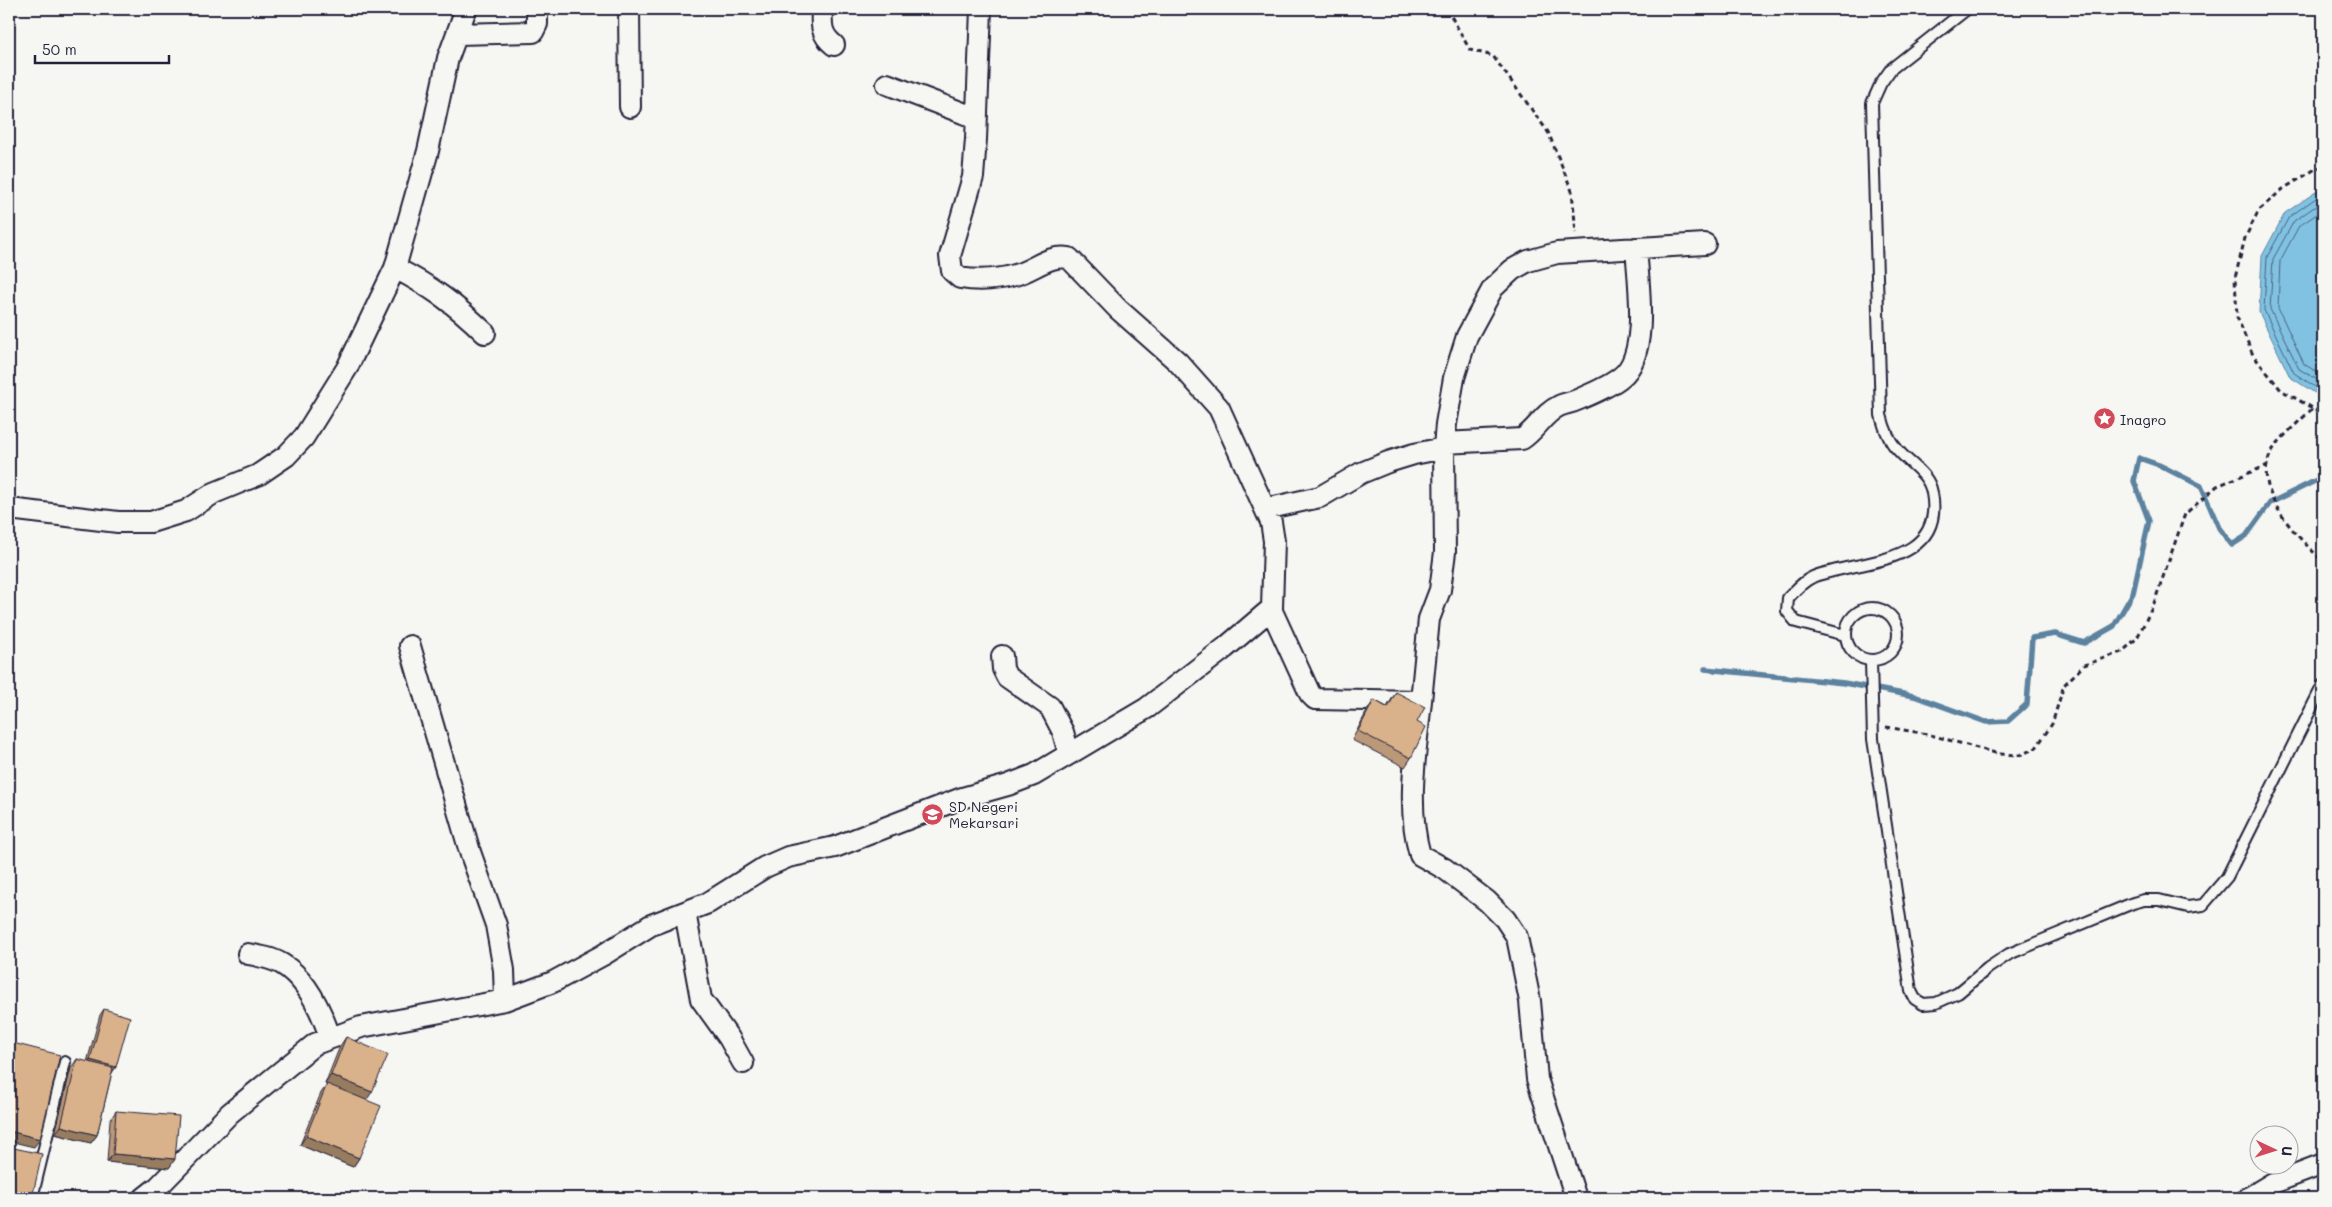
<svg xmlns="http://www.w3.org/2000/svg" width="2332" height="1207" viewBox="0 0 2332 1207" font-family="Mali,sans-serif">
<rect width="100%" height="100%" fill="#f6f6f2"/>
<filter id="ink" filterUnits="userSpaceOnUse"><feTurbulence type="fractalNoise" baseFrequency=".02" numOctaves="2"/><feDisplacementMap in="SourceGraphic" scale="10" xChannelSelector="R" yChannelSelector="G"/><feConvolveMatrix kernelMatrix="1 2 1 2 8 2 1 2 1" color-interpolation-filters="sRGB"/></filter>
<g filter="url(#ink)">
<!-- water -->
<path fill="#81c2e2" stroke="#5b829f" d="M2323,187v208l-8,-2 -25,-16 -31,-65 3,-56 23,-43z"/>
<g fill="none" stroke-linecap="round" stroke-linejoin="round">
<!-- shore -->
<path stroke="#48627e" stroke-width="1" d="M2323,193l-34,24 -22,40 -3,53 30,63 23,15 6,2
M2323,201l-29,20 -21,38 -3,50 29,60 24,14
M2323,210l-24,16 -19,35 -2,47 26,56 19,12"/>
<!-- stream -->
<path stroke="#5b829f" stroke-width="5.5" d="M1705,669l139,14 70,13 72,26 22,-1 19,-17 5,-66 23,-4 29,9 30,-17 19,-33 16,-72 -15,-40 5,-23 20,7 42,21 18,42 13,17 14,-9 24,-33 53,-26"/>
<defs>
<path id="service" d="M1846 634a26 26 0 1 1 52 0a26 26 0 1 1-52 0Z
M1845,635l-49,-13 -9,-11 1,-13c7,-7 14,-16 23,-20 6,-4 15,-5 22,-7 45,-11 111,-14 99,-78 -3,-20 -23,-29 -35,-44 -9,-9 -13,-22 -16,-34l-9,-312 9,-20 10,-14 76,-60
M1871,661l2,78 38,252 4,8 8,5 13,-1 22,-10 30,-25 21,-14 124,-51 11,-3h15l29,7 15,-2 24,-28 96,-192
M32,1198l33,-136"/>
<path id="minor" d="M629,9l1,98
M822,9c-1,16 -1,26 12,36
M458,34l75,-2 4,-8v-15
M887,84l89,34
M395,268c37,19 60,36 90,65
M1444,443l78,-4c14,-9 22,-26 37,-33 6,-3 12,-3 18,-6 14,-6 32,-13 44,-23 29,-22 17,-97 15,-129
M9,509l109,13h33l35,-11 28,-18 44,-18 28,-19 18,-19 43,-69 48,-100 33,-117 20,-93 18,-49
M1265,509l55,-12 41,-24 27,-11 26,-8 30,-6
M1271,609l39,85 5,5 106,2c-5,50 -15,105 -1,154l25,14 42,32 18,18 12,18 13,64 7,78 39,119
M410,646l60,206 26,73 8,45 1,30
M1002,656l1,13 4,8 43,30 13,25 6,22
M1421,701l8,-82 11,-29 5,-38 -1,-104 2,-24 8,-46 13,-42 26,-48 19,-18 16,-9 29,-8 148,-9
M685,912l16,87 28,39 14,25
M248,954c12,2 24,4 34,10 25,15 39,46 48,73
M144,1198l14,-11 72,-74 85,-69 46,-17 144,-27 48,-18 50,-27 48,-30 57,-22 57,-36 23,-10 47,-10 127,-49 46,-13 26,-10 113,-67 78,-60 47,-40 2,-67 -3,-19 -52,-114 -41,-46 -60,-53 -49,-51c-20,-4 -35,12 -54,17 -18,5 -37,6 -55,3l-8,-7 -2,-15 23,-79 3,-38 5,-130
M2248,1198l25,-15 50,-19"/>
</defs>
<!-- service casing -->
<use href="#service" stroke="#22223b" stroke-width="14"/>
<!-- minor casing -->
<use href="#minor" stroke="#22223b" stroke-width="24"/>
<!-- path -->
<path stroke="#22223b" stroke-width="3" stroke-dasharray="5 4" stroke-linecap="butt" d="M1447,9l23,41 23,6 55,76 24,59 4,42
M2323,167l-6,1 -34,21 -24,21 -14,28 -10,40 2,39 16,38 28,35 42,24
M2312,409c-12,12 -32,29 -40,42 -22,39 25,86 51,110
M1886,727l41,7 72,20 21,1 16,-7 16,-24 12,-39 20,-20 38,-13 15,-14 16,-32 32,-92 32,-28 51,-21"/>
<!-- service -->
<use href="#service" stroke="#f6f6f2" stroke-width="10"/>
<!-- minor -->
<use href="#minor" stroke="#f6f6f2" stroke-width="20"/>
</g>
<!-- wall -->
<path fill="#bb9877" stroke="#22223b" d="M1396,692l21,30 -6,36 -6,9 -53,-27 16,-31 6,-9 13,7z
M104,1009l12,58 -4,5 -15,63 -6,8 -36,-9 16,-66 6,-9 10,3 13,-47z
M346,1037l21,63 -8,58 -6,9 -53,-22 21,-52 6,-8 -2,-1 15,-38z
M116,1111l59,48 -6,9 -62,-6 3,-42z"/>
<!-- shaded-wall -->
<path fill="#987c61" stroke="#22223b" d="M90,1060l26,7 -4,6 -26,-7z
M331,1075l41,17 -6,9 -41,-17z
M61,1126l36,9 -6,8 -36,-9z
M9,1131l31,8 -6,8 -25,-6z
M306,1136l53,22 -6,9 -53,-22z
M113,1154l62,5 -6,9 -62,-6z"/>
<!-- building -->
<path fill="#d9b18a" stroke="#22223b" d="M1396,692l29,15 -8,15 9,5 -15,31 -53,-27 16,-31 14,8z
M104,1009l26,8 -14,50 -26,-7z
M346,1037l42,18 -16,37 -41,-17z
M9,1042l51,13 -20,84 -31,-8z
M77,1059l36,9 -16,67 -36,-9z
M327,1084l54,22 -22,52 -53,-22z
M116,1111l63,5 -4,43 -62,-5z
M9,1147l33,7 -10,44h-23z"/>
</g>
<!-- icons -->
<defs>
<symbol id="sight-disc" viewBox="-11 -11 22 22"><circle r="9.5" fill="#d1495b" stroke="#f6f6f2"/><path d="M0-6L1.8-2.2L6-1.7L2.9 1.2L3.7 5.4L0 3.3L-3.7 5.4L-2.9 1.2L-6-1.7L-1.8-2.2Z" fill="#fff"/></symbol>
<symbol id="school-disc" viewBox="-11 -11 22 22"><circle r="9.5" fill="#d1495b" stroke="#f6f6f2"/><path d="M0-5L7-2L0 1L-7-2ZM-4 1L0 2.5L4 1V4Q0 6-4 4Z" fill="#fff"/></symbol>
</defs>
<g fill-rule="evenodd">
<use href="#sight-disc" x="2092" y="406" width="25" height="25"/>
<use href="#school-disc" x="920" y="802" width="25" height="25"/>
</g>
<g text-anchor="middle" dominant-baseline="central" stroke-width="4" stroke-linejoin="round" paint-order="stroke">
<!-- poi labels -->
<g font-size="14" fill="#22223b" stroke="#f6f6f2" text-anchor="start">
<text x="2120" y="419">Inagro</text>
<text x="949" y="806">SD Negeri<tspan x="949" dy="16">Mekarsari</tspan></text>
</g>
</g>
<!-- margin -->
<rect width="2332" height="1207" fill="none" stroke="#f6f6f2" stroke-width="30"/>
<rect x="15" y="15" width="2302" height="1177" fill="none" stroke="#22223b" stroke-width="2" filter="url(#ink)"/>
<!-- north arrow -->
<g transform="translate(2274 1150) rotate(94)"><circle r="24" fill="#f6f6f2" stroke="#a1a1a9"/>
<path d="M0-4L9 19L0 12L-9 19Z" fill="#d1495b"/>
<text y="-8" font-size="14" font-weight="bold" text-anchor="middle" fill="#22223b">U</text>
</g>
<!-- scale -->
<path d="M35 55v8h134v-8" fill="none" stroke="#22223b" stroke-width="2.5"/>
<text x="42" y="55" font-size="15" fill="#22223b" stroke="#f6f6f2" stroke-width="4" paint-order="stroke">50 m</text>
</svg>
